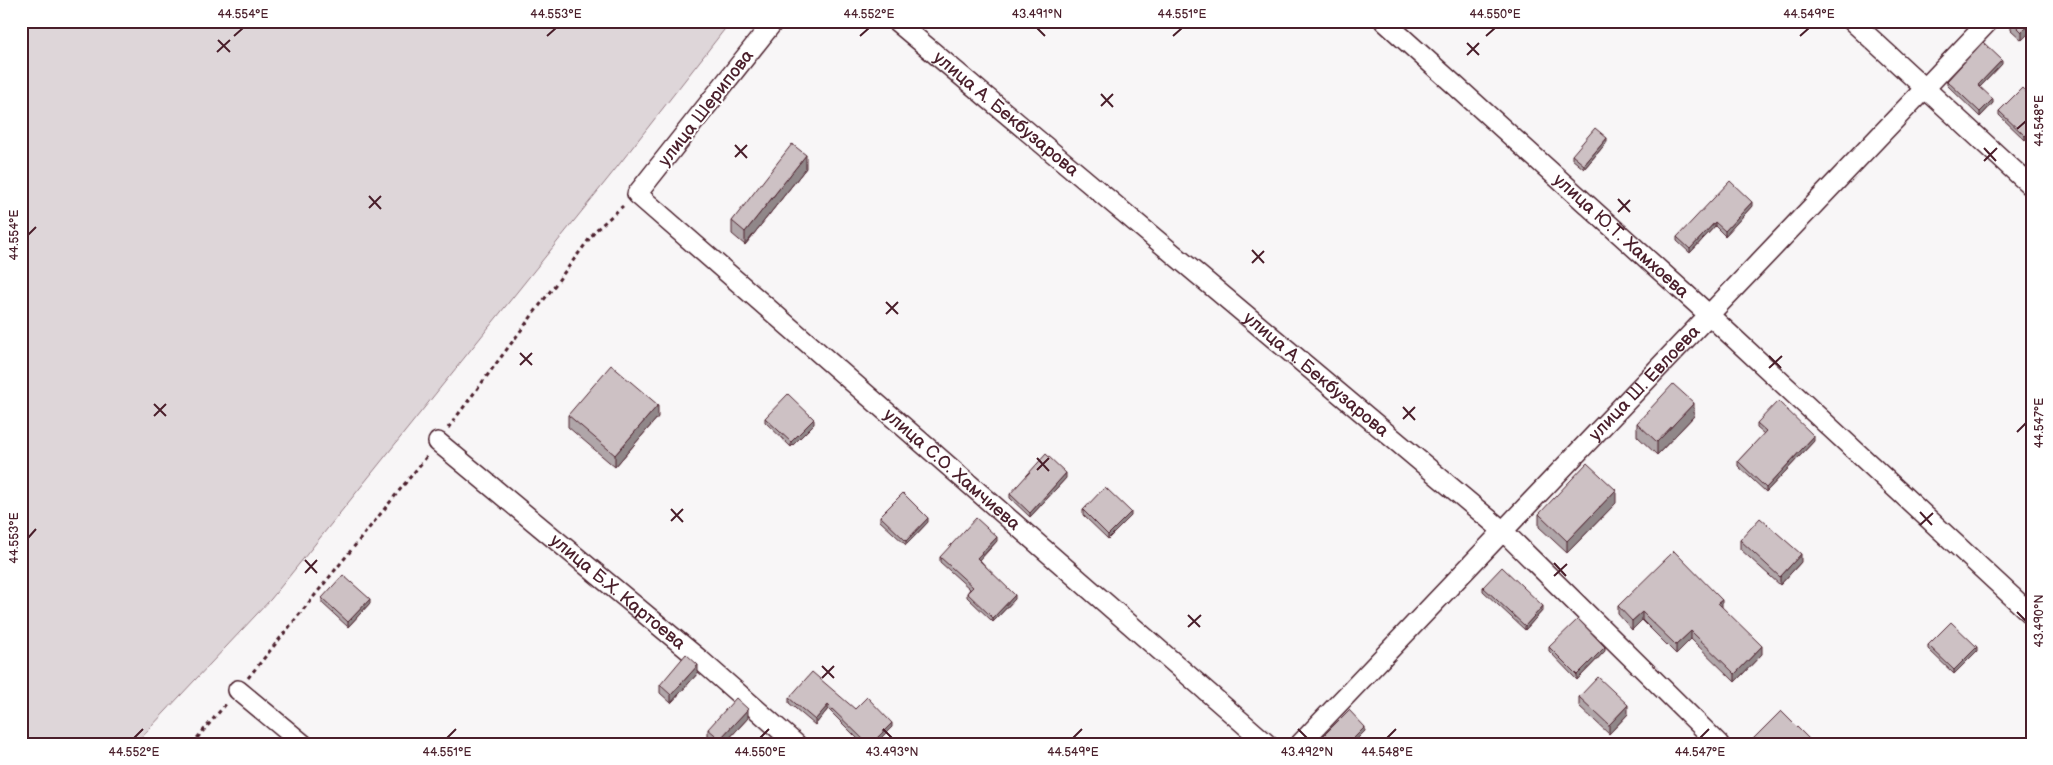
<svg xmlns="http://www.w3.org/2000/svg" width="2053" height="765" viewBox="0 0 2053 765" font-family="'Balsamiq Sans',sans-serif">
<rect width="100%" height="100%" fill="#f8f6f7"/>
<filter id="ink" filterUnits="userSpaceOnUse"><feTurbulence type="fractalNoise" baseFrequency=".02" numOctaves="2"/><feDisplacementMap in="SourceGraphic" scale="10" xChannelSelector="R" yChannelSelector="G"/><feConvolveMatrix kernelMatrix="1 2 1 2 8 2 1 2 1" color-interpolation-filters="sRGB"/></filter>
<g filter="url(#ink)">
<!-- green -->
<path fill="#ded6d9" stroke="#947a82" d="M21,21h710l-117,150 -343,428 -136,145h-114z"/>
<g fill="none" stroke-linecap="round" stroke-linejoin="round">
<defs>
<g id="minor">
<path id="s1" d="M774,21l-137,173 630,550"/>
<path id="s2" d="M896,21l606,509 217,214"/>
<path id="s3" d="M1384,21l324,293 324,301"/>
<path d="M1852,21l180,166"/>
<path id="s4" d="M438,442l260,216 98,86"/>
<path d="M238,690l65,54"/>
<path id="s5" d="M1300,744l689,-723"/>
</g>
</defs>
<!-- minor casing -->
<use href="#minor" stroke="#4a1f2b" stroke-width="22"/>
<!-- path -->
<path stroke="#4a1f2b" stroke-width="3" stroke-dasharray="4 4" stroke-linecap="butt" d="M448,428l148,-198 27,-24
M248,678l180,-223
M192,744l34,-40"/>
<!-- minor -->
<use href="#minor" stroke="#fff" stroke-width="19"/>
</g>
<!-- wall -->
<path fill="#b0a6a9" stroke="#4a1f2b" d="M2011,21h21l-10,19 -11,-10z
M2002,64l-22,23 13,16 -13,14 -33,-32v-4z
M2032,98v35l-7,7 -26,-25v-4z
M1607,142l-23,27 -12,-10v-4z
M806,168l-61,77 -13,-11v-13z
M1752,206l-27,30 -10,-10 -25,27 -13,-12v-4z
M568,415l90,2 -43,50 -47,-40z
M1694,416l-37,39 -20,-19v-13z
M765,418l49,6 -23,23 -26,-25z
M1757,423l57,18 -48,51 -28,-26v-5l26,-27 -7,-6z
M1066,478l-36,39 -20,-19v-4z
M1616,503l-49,50 -28,-26v-13z
M1083,510l48,6 -23,23 -25,-24z
M880,516l48,6 -22,23 -26,-24z
M1740,540l61,22 -21,23 -40,-36z
M997,541l-17,19 35,39 -22,23 -26,-25v-4l3,-4 -30,-27v-5z
M1483,587l60,23 -18,20 -42,-39z
M322,598l48,5 -22,24 -26,-24z
M1618,606l104,1 40,47 -27,28 -44,-43 -15,15 -34,-34 -10,10 -14,-16z
M1928,645l49,6 -23,23 -26,-25z
M1549,647l56,4 -28,29 -28,-29z
M698,673l-27,30 -11,-10v-8z
M1579,697l49,17 -19,20 -30,-28z
M789,698l66,11 37,18 -17,17h-12l-35,-35 -13,16 -26,-22z
M748,718l-24,26h-8l-8,-7v-8z"/>
<!-- shaded-wall -->
<path fill="#908789" stroke="#4a1f2b" d="M2032,21v9l-10,10v-8z
M2002,60v4l-24,25v-4z
M1993,99v4l-13,14v-5z
M2032,129v4l-7,7v-4z
M1607,138v4l-23,27v-4z
M806,155v13l-61,77v-13z
M1752,202v4l-27,30v-5z
M1715,222v4l-25,27v-4z
M1694,403v13l-37,39v-13z
M658,405v12l-43,50v-12z
M814,419v5l-23,23v-5z
M1814,436v5l-48,51v-4z
M1066,473v5l-36,39v-4z
M1616,490v13l-49,50v-12z
M1131,512v4l-23,23v-4z
M928,518v4l-22,23v-4z
M997,537v4l-20,21v-4z
M1801,554v8l-21,23v-8z
M1015,595v4l-22,23v-4z
M370,599v4l-22,24v-5z
M1722,600v8l-4,-5z
M1543,606v4l-18,20v-4z
M1642,612v8l-10,10v-9z
M1691,631v8l-15,15v-9z
M1762,646v8l-27,28v-8z
M1605,647v4l-28,29v-5z
M1977,647v4l-23,23v-4z
M698,665v8l-27,30v-8z
M828,705v4l-13,16v-5z
M1628,705v9l-19,20v-9z
M748,709v9l-24,26h-4v-5z
M892,723v4l-17,17h-4z
M1365,727v4l-13,13h-4z"/>
<!-- building -->
<path fill="#cdc1c4" stroke="#4a1f2b" d="M2011,21h21l-10,11z
M1983,42l19,18 -24,25 15,14 -13,13 -33,-31z
M2022,88l10,10v31l-7,7 -26,-25z
M1595,128l12,10 -23,27 -12,-10z
M792,144l14,11 -61,77 -13,-11z
M1730,181l22,21 -27,29 -10,-9 -25,27 -13,-12z
M611,365l47,40 -43,50 -47,-40z
M1673,384l21,19 -37,39 -20,-19z
M788,394l26,25 -23,23 -26,-24z
M1778,401l36,35 -48,52 -28,-27 28,-30 -9,-8z
M1046,454l20,19 -36,40 -20,-19z
M1587,463l29,27 -49,51 -28,-27z
M1105,487l26,25 -23,23 -25,-25z
M903,493l25,25 -22,23 -26,-25z
M976,518l21,19 -20,21 38,37 -22,23 -26,-25 6,-6 -33,-30z
M1760,518l41,36 -21,23 -40,-37z
M1674,551l48,49 -4,3 44,43 -27,28 -44,-43 -15,14 -34,-33 -10,9 -14,-15z
M1502,567l41,39 -18,20 -42,-39z
M343,575l27,24 -22,23 -26,-24z
M1578,619l27,28 -28,28 -28,-28z
M1951,622l26,25 -23,23 -26,-25z
M686,654l12,11 -27,30 -11,-10z
M812,672l43,37 12,-12 25,26 -21,21h-3l-40,-39 -13,15 -26,-22z
M1598,677l30,28 -19,20 -30,-28z
M736,698l12,11 -28,30 -12,-10z
M1349,710l16,17 -17,17h-33z
M1781,711l29,29 -4,4h-52l-3,-3z
M1636,741l3,3h-6z"/>
</g>
<!-- ticks -->
<path fill="none" stroke="#4a1f2b" stroke-width="2" d="M1037,28l8,8M234,36l9,-8M547,36l9,-8M860,36l9,-8M1173,36l9,-8M1486,36l9,-8M1800,36l9,-8M218,40l12,12M1467,43l12,12M217,52l13,-12M1467,55l12,-12M1101,94l12,13M1101,106l12,-12M2017,129l9,-8M735,145l12,13M1984,148l12,13M735,157l12,-12M1984,161l13,-13M369,196l12,13M1618,199l12,13M369,208l12,-12M1618,212l12,-12M28,235l8,-8M1252,250l12,13M1252,263l12,-12M886,302l12,12M886,314l12,-12M520,353l12,12M1769,356l12,12M520,365l12,-12M1769,368l13,-12M154,404l12,12M1403,407l12,13M154,416l12,-12M1403,419l12,-12M2017,432l9,-9M1037,458l12,13M1037,470l12,-12M671,509l12,13M1920,512l12,13M671,521l12,-12M1920,525l13,-12M28,538l8,-9M305,560l12,13M1554,563l12,13M305,573l12,-13M1554,576l13,-12M2017,612l9,9M1188,615l12,12M1188,627l13,-12M822,666l12,12M822,678l12,-12M883,729l9,9M1298,729l9,9M134,738l9,-9M447,738l9,-9M760,738l9,-9M1073,738l9,-9M1387,738l9,-9M1700,738l9,-9"/>
<g text-anchor="middle" dominant-baseline="central" stroke-width="4" stroke-linejoin="round" paint-order="stroke">
<!-- street labels -->
<g font-size="18" fill="#4a1f2b" stroke="#fff">
<text transform="translate(706 108) rotate(-52)">улица Шерипова</text>
<text stroke="none"><textPath href="#s2" startOffset="144">улица А. Бекбузарова</textPath></text>
<text stroke="none"><textPath href="#s3" startOffset="320">улица Ю.Т. Хамхоева</textPath></text>
<text stroke="none"><textPath href="#s2" startOffset="549">улица А. Бекбузарова</textPath></text>
<text stroke="none"><textPath href="#s5" startOffset="499">улица Ш. Евлоева</textPath></text>
<text stroke="none"><textPath href="#s1" startOffset="639">улица С.О. Хамчиева</textPath></text>
<text stroke="none"><textPath href="#s4" startOffset="234">улица Б.Х. Картоева</textPath></text>
</g>
</g>
<!-- margin -->
<rect width="2053" height="765" fill="none" stroke="#fff" stroke-width="55"/>
<rect x="28" y="28" width="1998" height="710" fill="none" stroke="#4a1f2b" stroke-width="2"/>
<g font-size="12" text-anchor="middle" fill="#4a1f2b">
<text x="243" y="18">44.554°E</text>
<text x="556" y="18">44.553°E</text>
<text x="869" y="18">44.552°E</text>
<text x="1037" y="18">43.491°N</text>
<text x="1182" y="18">44.551°E</text>
<text x="1495" y="18">44.550°E</text>
<text x="1809" y="18">44.549°E</text>
<text transform="translate(2039 121) rotate(-90)" y="4">44.548°E</text>
<text transform="translate(14 235) rotate(-90)" y="4">44.554°E</text>
<text transform="translate(2039 423) rotate(-90)" y="4">44.547°E</text>
<text transform="translate(14 538) rotate(-90)" y="4">44.553°E</text>
<text transform="translate(2039 621) rotate(-90)" y="4">43.490°N</text>
<text x="134" y="756">44.552°E</text>
<text x="447" y="756">44.551°E</text>
<text x="760" y="756">44.550°E</text>
<text x="892" y="756">43.493°N</text>
<text x="1073" y="756">44.549°E</text>
<text x="1307" y="756">43.492°N</text>
<text x="1387" y="756">44.548°E</text>
<text x="1700" y="756">44.547°E</text>
</g>
</svg>
